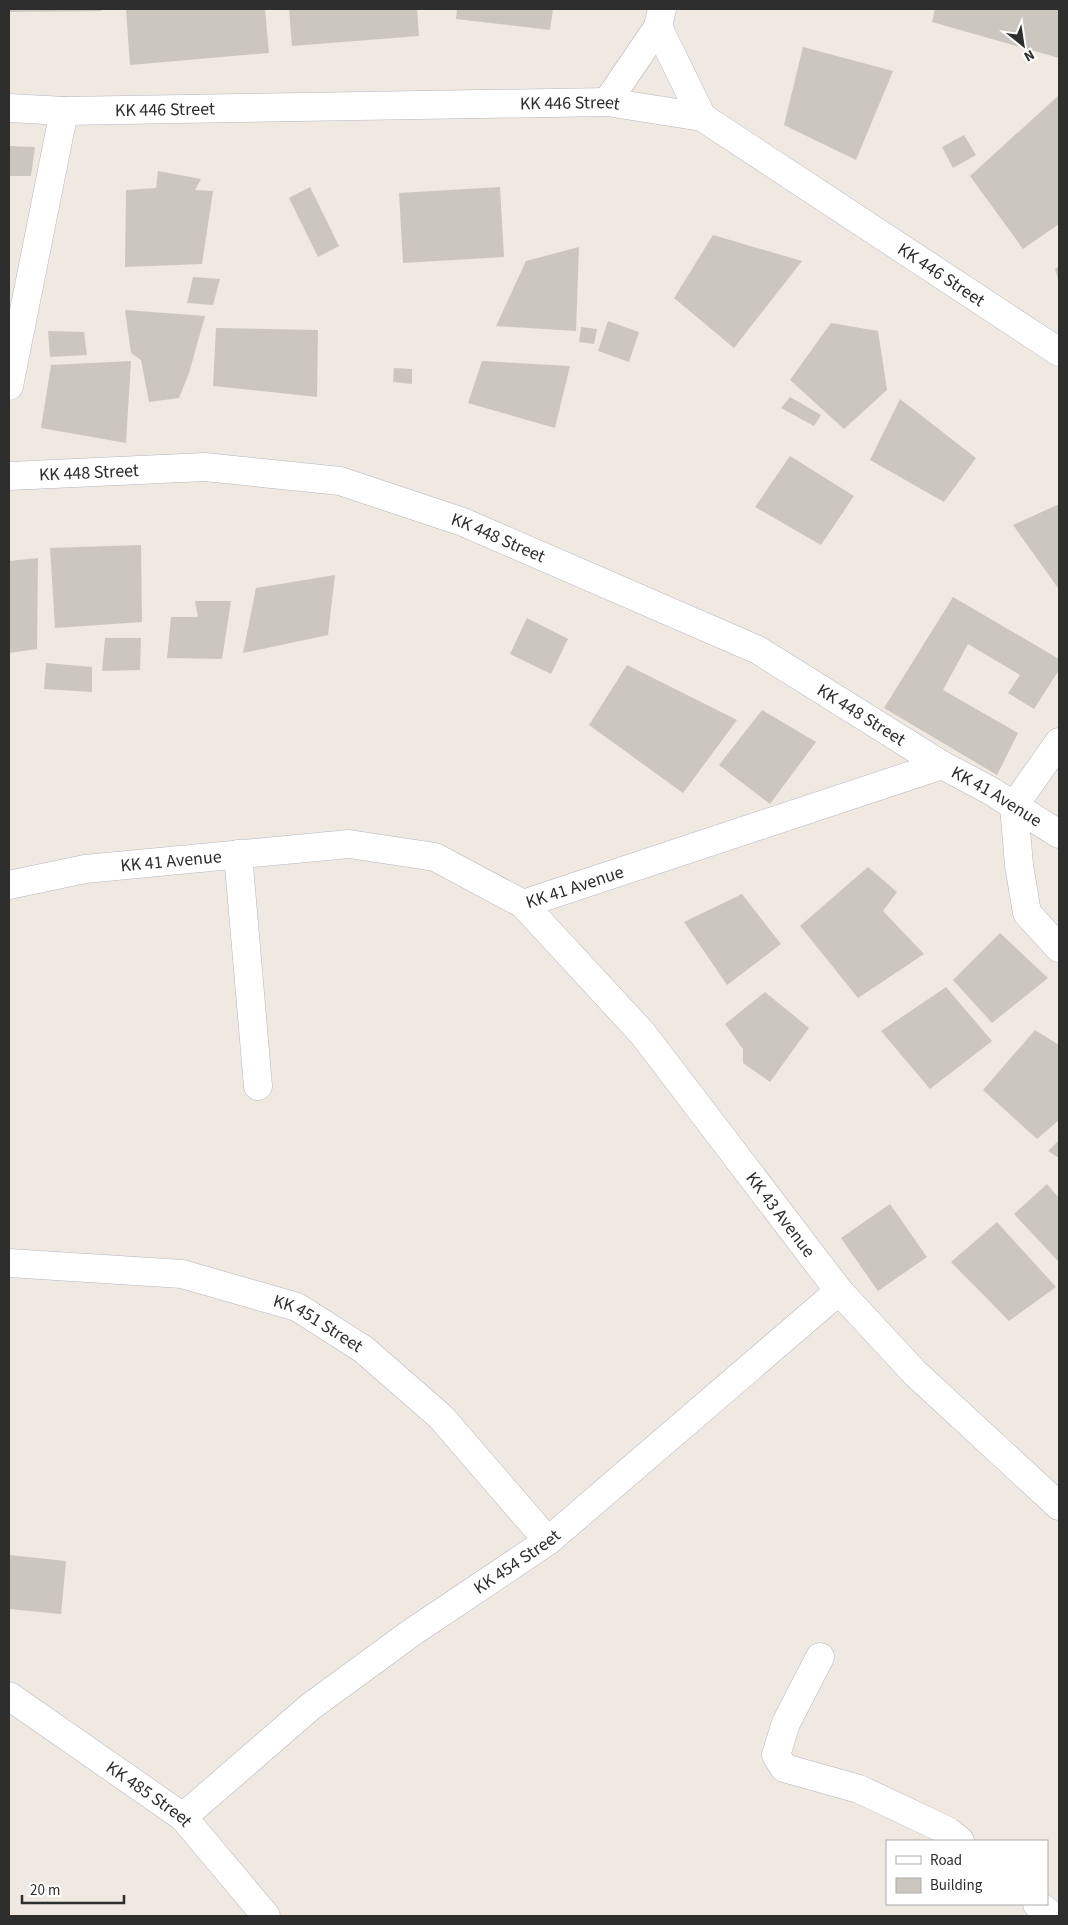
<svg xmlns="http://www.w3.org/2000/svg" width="1068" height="1925" viewBox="0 0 1068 1925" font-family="'Source Sans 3',sans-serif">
<rect width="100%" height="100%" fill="#efe9e1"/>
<!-- building -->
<path fill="#cbc7bf" d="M9,9h93v2l-93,1z
M126,9h139l4,44 -139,12z
M289,9h128l2,27 -127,10z
M457,9h96l-3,21 -94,-11z
M935,9h124v49l-127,-36z
M803,47l90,24 -37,89 -72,-35z
M1059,95v129l-36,25 -53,-73z
M964,135l12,20 -23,13 -11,-21z
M9,146l26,1 -4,29h-22z
M158,171l43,8 -6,11 18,1 -11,73 -77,3 1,-77 30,-2z
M310,187l29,59 -21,11 -29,-59z
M500,187l4,70 -101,6 -4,-70z
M713,235l89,26 -68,87 -60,-50z
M579,247l-3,84 -80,-5 30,-65z
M1059,266v16l-4,-13z
M193,277l27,2 -7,26 -26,-2z
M125,310l80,6 -16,57 -10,25 -30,4 -8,-42 -10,-7z
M608,321l31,11 -10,30 -31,-11z
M831,323l47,8 9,59 -43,39 -54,-49z
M581,327l16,2 -3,15 -15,-2z
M216,328l102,2 -1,67 -104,-11z
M48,331l36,1 3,23 -37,2z
M131,361l-5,82 -85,-15 10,-63z
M482,361l88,5 -15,62 -87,-25z
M394,368l18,1v15l-19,-2z
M790,397l31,18 -7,11 -33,-18z
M900,399l76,59 -32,44 -74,-42z
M790,456l64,40 -33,49 -66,-38z
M1059,504v83l-1,1 -45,-63z
M141,545l1,77 -87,6 -5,-80z
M38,558l-1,91 -28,4v-92z
M335,575l-7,60 -85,18 13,-65z
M953,597l106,62v11l-25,39 -26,-16 12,-18 -52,-31 -25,46 75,43 -21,42 -113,-67z
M195,601h36l-9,58 -55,-1 4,-41h27z
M527,618l41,21 -17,35 -41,-20z
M105,638h36l-1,32 -38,1z
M46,663l46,4v25l-48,-3z
M627,665l110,55 -54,73 -94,-68z
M762,710l54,32 -46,62 -51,-39z
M868,867l29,25 -14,19 41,43 -66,44 -58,-72z
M742,894l39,50 -54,41 -43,-63z
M1000,933l48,45 -56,45 -39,-43z
M946,987l46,54 -62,48 -49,-58z
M765,992l44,36 -39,54 -27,-19v-14l-18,-25z
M1035,1030l24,15v75l-22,19 -54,-49z
M1059,1140v18l-11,-7z
M1047,1184l12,14v64l-45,-48z
M890,1204l37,53 -49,34 -37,-53z
M997,1222l59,65 -47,34 -58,-59z
M9,1555l57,6 -5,53 -52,-5z"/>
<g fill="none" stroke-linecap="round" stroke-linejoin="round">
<defs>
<g id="minor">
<path d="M658,27l44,90"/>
<path d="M607,102l51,-75 4,-18"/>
<path id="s1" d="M9,108l55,3 543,-9 95,15 357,235"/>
<path d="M9,386l55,-275"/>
<path id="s2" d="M9,476l196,-9 135,14 123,41 295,128 184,115"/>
<path d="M1059,742l-45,64 5,59 8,48 32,35"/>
<path d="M238,854l20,232"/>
<path id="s3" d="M9,885l76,-16 264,-25 86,13 88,47 419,-139 49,26 68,43"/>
<path id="s4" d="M523,904l120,130 196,257 76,82 144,133"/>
<path id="s5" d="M9,1263l173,11 115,33 66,42 78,68 107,124"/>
<path d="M820,1657l-34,66 -10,32 8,13 75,21 89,42 12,10"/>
<path id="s6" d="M9,1696l174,121 83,99"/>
<path id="s7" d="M183,1817l127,-110 101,-74 137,-92 291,-250"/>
<path d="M1037,1904l16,12"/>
</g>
</defs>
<!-- minor casing -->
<use href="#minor" stroke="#b4b7c1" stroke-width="29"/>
<!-- minor -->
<use href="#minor" stroke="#fff" stroke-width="28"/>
</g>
<g text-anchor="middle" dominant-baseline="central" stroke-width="4" stroke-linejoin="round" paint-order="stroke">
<!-- street labels -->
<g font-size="18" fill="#2e2e2e" stroke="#fff">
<text stroke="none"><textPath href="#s1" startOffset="561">KK 446 Street</textPath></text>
<text stroke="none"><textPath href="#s1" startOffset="156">KK 446 Street</textPath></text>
<text stroke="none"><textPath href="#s1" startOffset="981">KK 446 Street</textPath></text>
<text stroke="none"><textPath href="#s2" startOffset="80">KK 448 Street</textPath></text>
<text stroke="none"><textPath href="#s2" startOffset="500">KK 448 Street</textPath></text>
<text stroke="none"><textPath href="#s2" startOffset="905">KK 448 Street</textPath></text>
<text stroke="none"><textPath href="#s3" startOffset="1034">KK 41 Avenue</textPath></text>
<text stroke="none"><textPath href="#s3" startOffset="164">KK 41 Avenue</textPath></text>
<text stroke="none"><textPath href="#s3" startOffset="584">KK 41 Avenue</textPath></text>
<text stroke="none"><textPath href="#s4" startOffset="404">KK 43 Avenue</textPath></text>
<text stroke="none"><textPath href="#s5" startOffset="319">KK 451 Street</textPath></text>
<text stroke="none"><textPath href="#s7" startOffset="421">KK 454 Street</textPath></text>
<text stroke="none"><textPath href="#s6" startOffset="171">KK 485 Street</textPath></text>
</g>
</g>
<!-- border -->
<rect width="1068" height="1925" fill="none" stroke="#2e2e2e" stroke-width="20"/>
<!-- legend -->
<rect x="886" y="1840" width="162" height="65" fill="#ffffff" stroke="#ababab"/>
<rect x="896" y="1856" width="25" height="8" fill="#ffffff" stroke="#ababab"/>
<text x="930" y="1865" font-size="15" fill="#2e2e2e">Road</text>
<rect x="896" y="1878" width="25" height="15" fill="#cbc7bf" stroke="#ababab"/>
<text x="930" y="1890" font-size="15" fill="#2e2e2e">Building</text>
<!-- north arrow -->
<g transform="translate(1023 45) rotate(150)" stroke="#ffffff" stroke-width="4" paint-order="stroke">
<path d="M0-4L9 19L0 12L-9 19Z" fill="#2e2e2e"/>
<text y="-8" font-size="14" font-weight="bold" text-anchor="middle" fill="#2e2e2e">N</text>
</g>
<!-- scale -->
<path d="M22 1895v8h102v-8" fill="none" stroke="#2e2e2e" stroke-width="2.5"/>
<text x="30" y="1895" font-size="15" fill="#2e2e2e" stroke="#ffffff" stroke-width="4" paint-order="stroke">20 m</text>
</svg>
